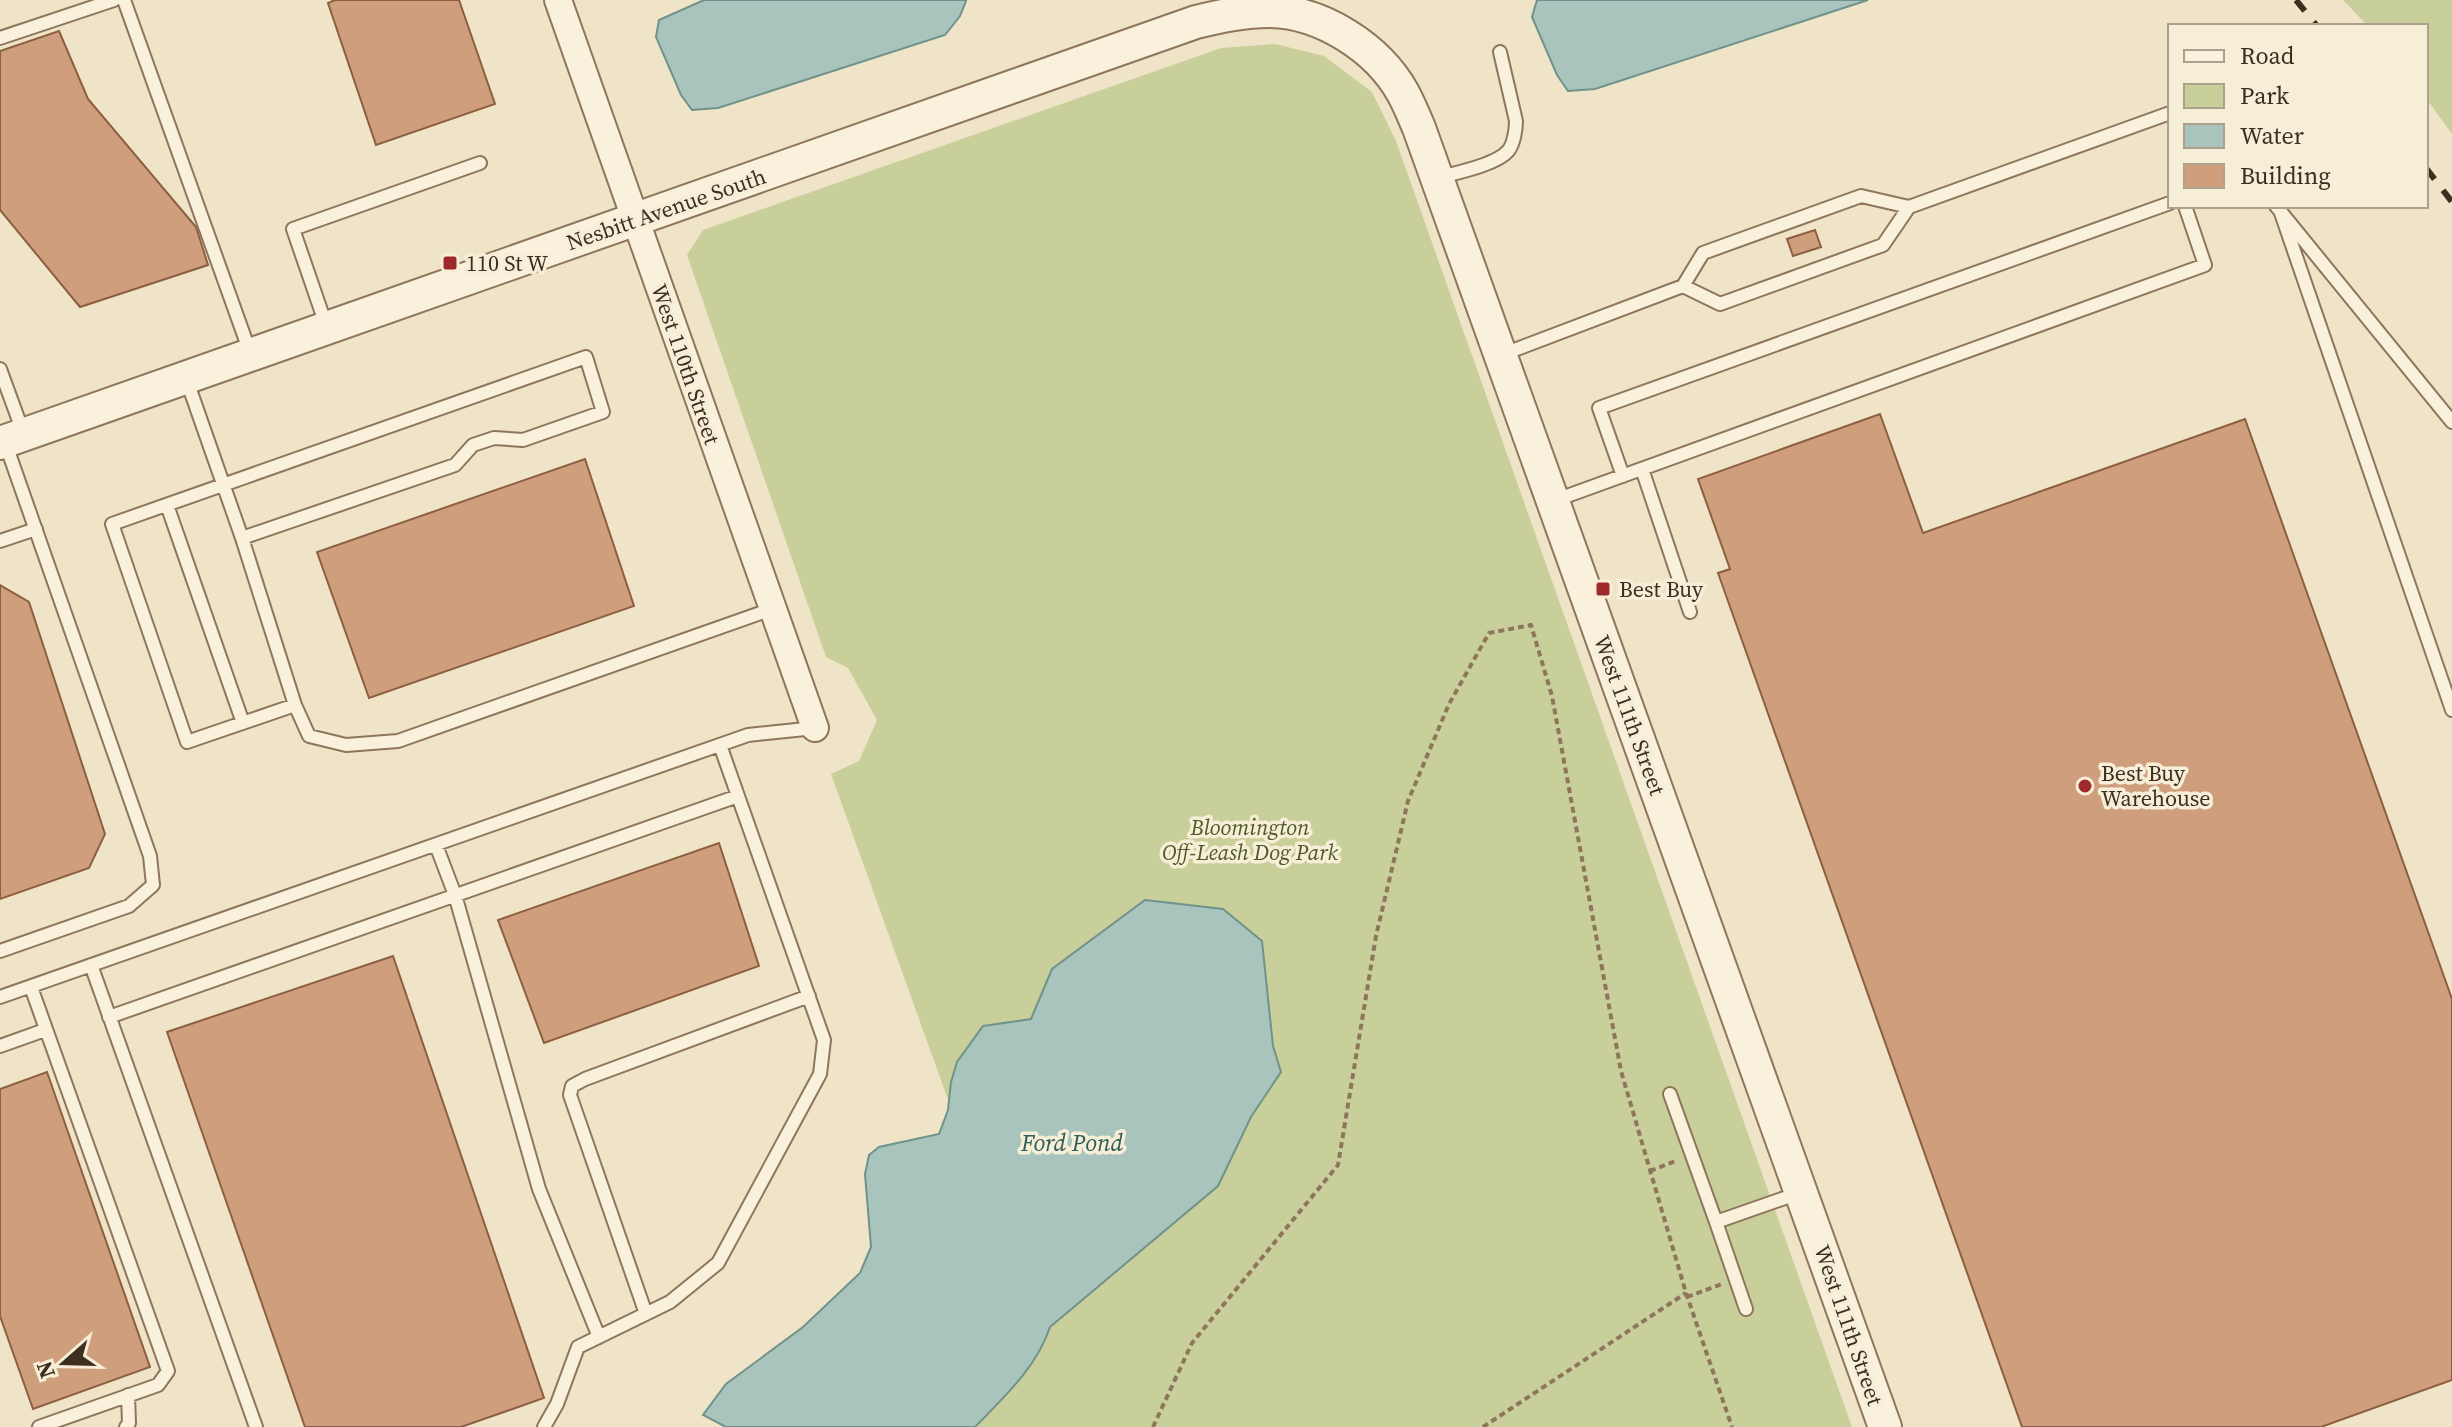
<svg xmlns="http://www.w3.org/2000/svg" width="2452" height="1427" viewBox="0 0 2452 1427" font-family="'Source Serif 4',serif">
<rect width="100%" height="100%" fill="#f0e4c8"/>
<!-- green -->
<path fill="#c9cf9b" d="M2343,0h109v134l-26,-36v-72h-58z
M1275,44l49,12 48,36 24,49 456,1286h-1073l250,-102 -198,-551 28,-13 18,-41 -29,-52 -22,-11 -139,-402 16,-25 518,-182z"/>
<!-- water -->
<path fill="#a9c4bc" stroke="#6f938a" stroke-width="2" d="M704,0h262v1l-6,15 -15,19 -227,73 -26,2 -11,-15 -25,-58 3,-17z
M1537,0h331l-273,89 -27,2 -11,-16 -25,-58z
M1145,900l78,9 39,32 11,105 8,26 -30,45 -33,69 -168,141c-13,40 -46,70 -75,100h-249l-23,-12 23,-31 77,-57 57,-54 11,-26 -6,-73 4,-19 10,-8 60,-13 9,-24 3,-28 6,-20 26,-36 48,-7 21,-50z"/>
<!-- building -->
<path fill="#cf9f7d" stroke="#8d5f41" stroke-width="2" d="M335,0h124l36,104 -119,41 -48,-142z
M59,31l29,68 108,128 12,38 -128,42 -80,-97v-159z
M1815,230l6,17 -28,9 -6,-17z
M1880,414l43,119 322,-114 207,580v381l-131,47h-299l-304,-854 12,-4 -32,-90z
M585,459l49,147 -265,92 -52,-146z
M0,585l29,17 76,232 -16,34 -89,31z
M719,843l40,123 -215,77 -46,-123z
M393,956l151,442 -83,29h-156l-138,-395z
M47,1072l103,295 -117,42 -33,-93v-227z"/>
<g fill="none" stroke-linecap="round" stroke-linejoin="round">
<defs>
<path id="service" d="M124,0l127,355
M0,38l114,-38
M1437,178c18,-5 59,-13 71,-27 6,-7 8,-22 8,-30l-16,-69
M2276,206l176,216
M1909,207l261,-94
M2281,213l171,497
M326,325l-33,-96 187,-66
M1501,355l182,-69 37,18 163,-59 26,-38 -48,-11 -158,57 -20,33
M0,369l23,63
M186,378l56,160
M1642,469l48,143
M1623,476l-24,-68 571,-205
M1553,501l652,-236 -20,-59
M167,505l76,218
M0,541l36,-12
M295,705l-53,-167 213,-73 18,-20 21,-7 29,2 80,-28 -17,-55 -474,167 75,218 108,-37 14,31 37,9 52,-4 374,-132
M436,845l19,50 84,294 60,148
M0,951l129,-45 24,-21 -3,-29 -145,-414
M91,965l165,462
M31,987l137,384 -10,14 -119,42
M0,997l748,-262 67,-7
M109,1017l629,-221
M0,1046l45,-16
M1670,1094l46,128
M1746,1309l-30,-87 83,-29
M646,1314l-76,-219 2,-9 13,-7 224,-83
M126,1427l3,-4 -1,-28
M544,1427l13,-23 21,-57 92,-45 48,-39 102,-189 4,-34 -104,-295"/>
<path id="minor" d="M558,0l257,728"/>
<path id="tertiary" d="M0,443l1196,-421c25,-6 48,-11 74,-11 52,1 108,37 133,82 6,11 11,23 16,35l466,1299"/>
</defs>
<!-- service casing -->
<use href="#service" stroke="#8d765c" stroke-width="16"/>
<!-- minor casing -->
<use href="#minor" stroke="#8d765c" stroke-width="30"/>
<!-- tertiary casing -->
<use href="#tertiary" stroke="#8d765c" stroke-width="36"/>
<!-- path -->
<path stroke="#8d765c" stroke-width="4" stroke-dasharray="6 4" stroke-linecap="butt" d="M1650,1171l28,-11
M1687,1297l35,-13
M1153,1427l39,-84 146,-178 38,-229 32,-135 41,-97 40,-71 42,-8 21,71 69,375 65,222 46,134
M1483,1427l203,-134"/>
<!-- service -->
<use href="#service" stroke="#faf1dc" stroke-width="12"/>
<!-- minor -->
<use href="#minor" stroke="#faf1dc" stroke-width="26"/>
<!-- tertiary -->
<use href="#tertiary" stroke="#faf1dc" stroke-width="32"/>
<!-- rail -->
<path stroke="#3d2e20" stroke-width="6" stroke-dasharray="14 14" stroke-linecap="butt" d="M2296,0l21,26
M2426,168l26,34"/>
</g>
<!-- markers -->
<g fill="#9e2a2b" stroke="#f7eed8" stroke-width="3">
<rect x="442" y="255" width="16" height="16" rx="4"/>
<rect x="1595" y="581" width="16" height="16" rx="4"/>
<circle cx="2085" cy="786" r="8"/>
</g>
<g text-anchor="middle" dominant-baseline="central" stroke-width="7" stroke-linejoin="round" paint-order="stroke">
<!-- street labels -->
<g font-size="22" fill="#3d2e20" stroke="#f7eed8">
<text transform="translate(666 209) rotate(-19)">Nesbitt Avenue South</text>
<text transform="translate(686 364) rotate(71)">West 110th Street</text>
<text transform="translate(1630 715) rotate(70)">West 111th Street</text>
<text transform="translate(1849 1325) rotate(71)">West 111th Street</text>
</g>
<!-- poi labels -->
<g font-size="22" fill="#3d2e20" stroke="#f7eed8" text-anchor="start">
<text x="466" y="263">110 St W</text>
<text x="1619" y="589">Best Buy</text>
<text x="2101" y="773">Best Buy<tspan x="2101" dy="25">Warehouse</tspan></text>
</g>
<!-- park labels -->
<g font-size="22" font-style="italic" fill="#4d5a26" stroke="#f7eed8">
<text x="1250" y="827">Bloomington<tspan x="1250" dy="25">Off-Leash Dog Park</tspan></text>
</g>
<!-- water labels -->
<g font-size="24" font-style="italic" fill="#2f5d5a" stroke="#f7eed8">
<text x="1072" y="1142">Ford Pond</text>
</g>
</g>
<!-- legend -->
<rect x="2168" y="24" width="260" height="184" fill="#f7eed8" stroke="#ada18e" stroke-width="2"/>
<rect x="2184" y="50" width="40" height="12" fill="#faf1dc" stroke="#ada18e" stroke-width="2"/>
<text x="2240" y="64" font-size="24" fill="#3d2e20">Road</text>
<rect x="2184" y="84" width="40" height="24" fill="#c9cf9b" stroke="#ada18e" stroke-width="2"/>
<text x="2240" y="104" font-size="24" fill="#3d2e20">Park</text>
<rect x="2184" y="124" width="40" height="24" fill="#a9c4bc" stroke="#ada18e" stroke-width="2"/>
<text x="2240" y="144" font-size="24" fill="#3d2e20">Water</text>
<rect x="2184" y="164" width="40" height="24" fill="#cf9f7d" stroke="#ada18e" stroke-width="2"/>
<text x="2240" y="184" font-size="24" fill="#3d2e20">Building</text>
<!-- north arrow -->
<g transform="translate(64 1363) rotate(250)" stroke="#f7eed8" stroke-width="6" paint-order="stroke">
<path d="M0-6L14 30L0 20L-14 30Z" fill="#3d2e20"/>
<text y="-12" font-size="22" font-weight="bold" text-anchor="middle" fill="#3d2e20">N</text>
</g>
</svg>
